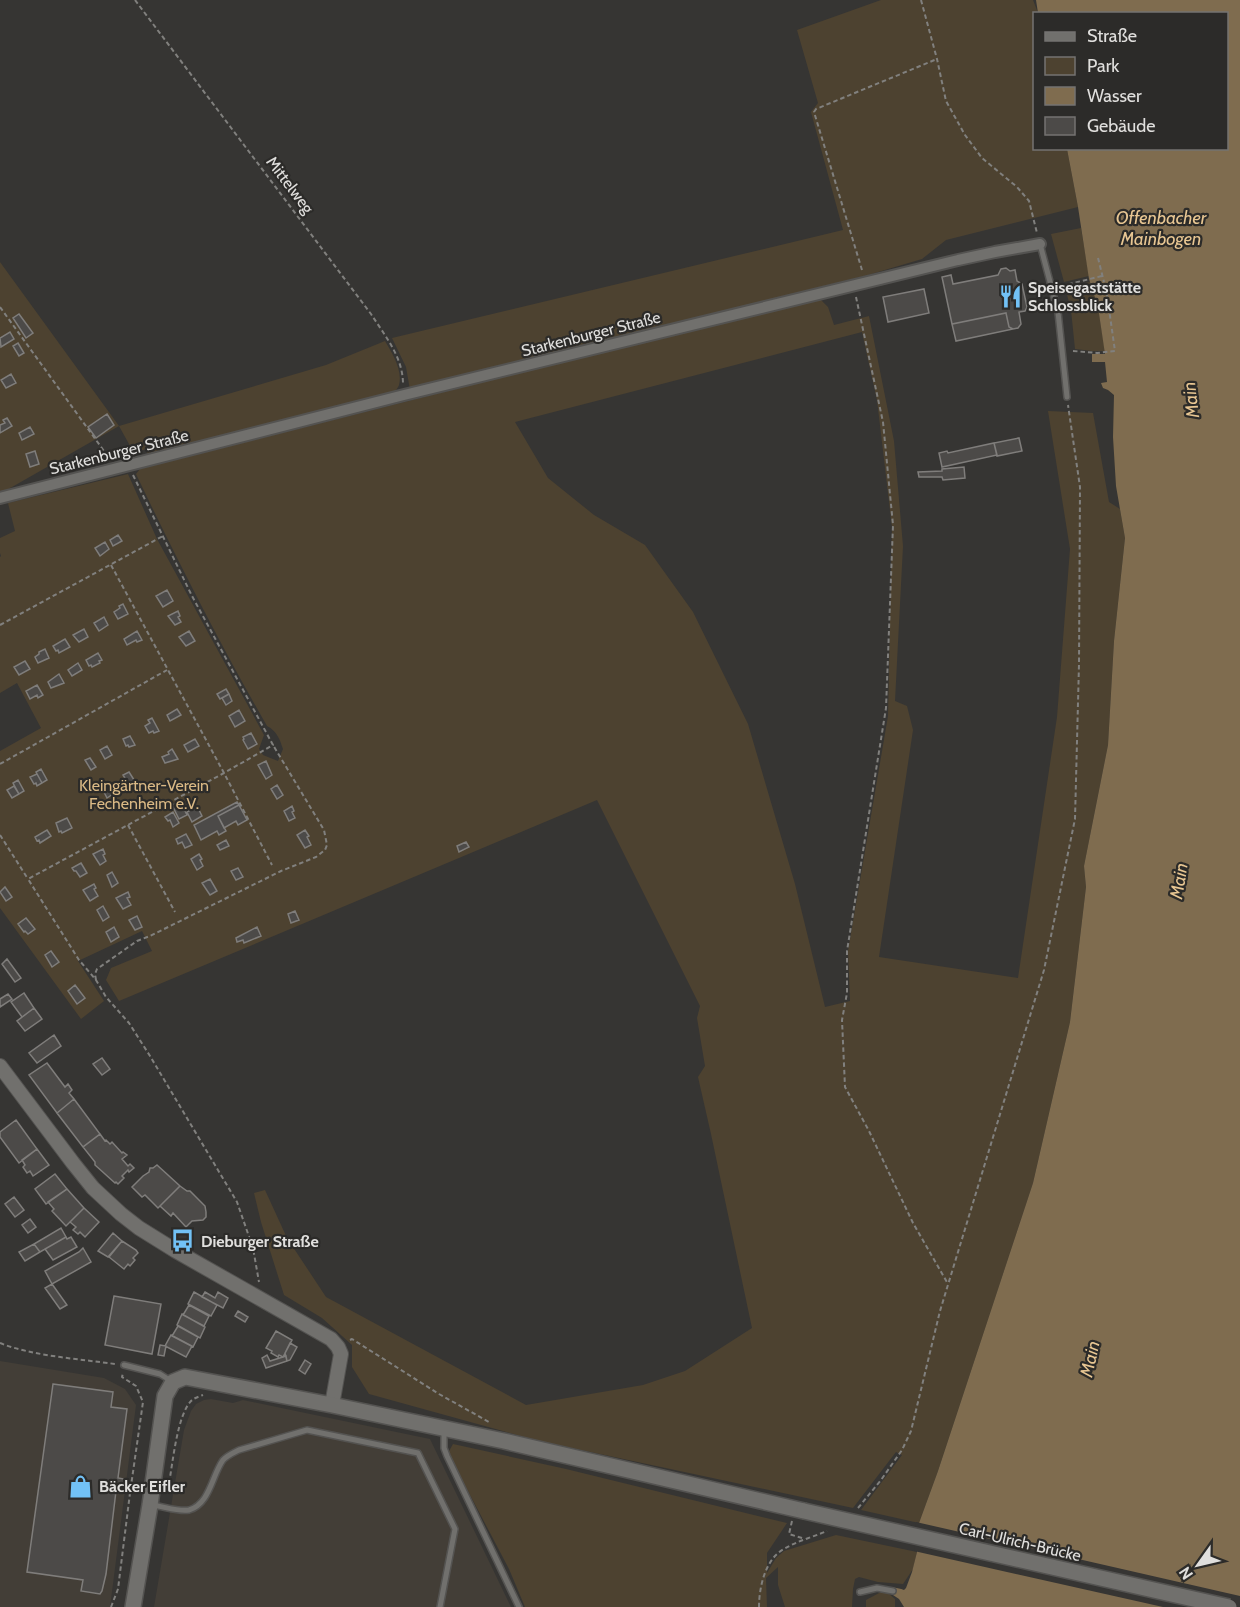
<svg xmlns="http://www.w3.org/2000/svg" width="1240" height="1607" viewBox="0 0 1240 1607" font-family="Cabin,sans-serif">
<rect width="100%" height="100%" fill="#363533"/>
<!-- built -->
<path fill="#433e37" d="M0,1361l104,17 21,11 11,16 -26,202h-110z
M211,1399l22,4 10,-3 187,39 81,168h-357l30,-177 7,-19 5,-7 8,-4z"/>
<!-- green -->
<path fill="#4d4230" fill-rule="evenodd" d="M881,0h152l5,13 -4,1v134l33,1 11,58 -132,33 -24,19 -54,16 -458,115 -4,-23 -14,-29 451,-108 -32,-118 7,-9 -21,-73z
M1081,228l8,48 -25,6 -13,-48z
M0,262l119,164 207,-61 59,-24c7,12 18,29 14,44 0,1 -5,8 -5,9l-246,61 -2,-6 -12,4 -15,-27 -114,65 -5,1z
M1090,282l8,25 7,44h-13l-17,-2 -4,-39 -6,-23z
M818,297l10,10 6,18 35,-9 25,125 9,105 -8,155 12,5 6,24 -34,227 139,21 39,-261 13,-168 -22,-138 45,2 16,89 11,7 5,29 -11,103 -6,104 -24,121 2,21 -16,135 -37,161 -95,288 -19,52 -58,-13 41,-55 -6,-3 -43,56 -314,-67 -170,-47 -17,-27v-22l-30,-27 -38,-23 -23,-73 -7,-29 11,-3 22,48 39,59 200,108 117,-20 42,-14 67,-43 -41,-194 -13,-57 7,-11 -8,-48 3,-12 -103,-206 -478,201 -13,-21 5,-12 41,-17 -10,-20 -64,30 26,40 -23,18 -81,-111v-157l41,-23 -24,-45 -17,10v-136l1,-1 -1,-3v-15l15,-7 -7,-28 120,-29 29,65 107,196 -5,14 4,6 15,6 5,-12c-3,-9 -6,-18 -16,-23 -47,-82 -90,-166 -131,-252l4,-5zM862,332l15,68 15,127 -4,189 -40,235 2,50 -25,6 -30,-123 -47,-160 -55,-112 -48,-67 -51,-30 -46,-37 -33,-56z
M453,1444l113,25 221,54 -20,30v20l9,-15 8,-7 52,-16 81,17 -4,17 -10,15 -25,-2 -19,-5 -4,2 -2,10 -1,18h-67l-7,-22v-18l-12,11 1,29h-242l-16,-38 -61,-116z
M881,1592l7,1 7,6v8h-29v-7z"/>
<!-- water -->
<path fill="#7f6c4f" d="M1036,0h204v1607h-336l-5,-8 -12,-8c6,-5 10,-3 17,-1l2,-2 6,-16 5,-20 2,-29 19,-52 95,-288 37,-161 16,-135 -2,-21 24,-121 6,-104 11,-103 -9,-52 -3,-49 1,-42 -6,-5 -5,-2 -2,-5 6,-1 -2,-20h-13v-8h13l-7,-47 -9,-28 -11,-72 -11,-58 159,-1v-134l-188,-1z"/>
<!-- pier -->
<path fill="#363533" d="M916,1522l324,74v11h-77l-249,-56z"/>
<!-- building -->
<path fill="#4c4a48" stroke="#7f7d7b" stroke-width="1.5" d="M1006,268l4,3 5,-1 2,11 5,3 5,23 -2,4 -6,1 2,12 -3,4 -5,1 -4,-2 -3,-14 -54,11 -10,-47 9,-2 2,9 45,-9 3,-6z
M924,289l5,24 -41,9 -5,-25z
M1006,313l3,14 4,2 -57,12 -4,-17z
M19,314l14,19 -7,5 -13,-20z
M10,332l4,7 -13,8 -1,-9z
M18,343l6,10 -5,3 -6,-10z
M11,374l5,9 -10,5 -5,-8z
M107,414l7,11 -18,13 -8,-11z
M7,418l5,8 -12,7v-8l5,-2 -2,-3z
M30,427l4,7 -12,6 -3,-7z
M1019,438l3,13 -25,5 -3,-13z
M994,443l3,12 -55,12 -3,-14 8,-2 1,2z
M35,451l4,13 -9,3 -4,-13z
M964,467l1,11 -22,2 -1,-3h-23l-1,-5 24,-1v-2z
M118,535l4,6 -9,5 -3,-6z
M105,542l4,7 -9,7 -5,-8z
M167,590l6,11 -10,6 -7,-11z
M123,604l5,10 -10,5 -4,-7 6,-4 -1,-2z
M178,611l2,5 -2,1 3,5 -6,3 -7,-9z
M104,617l4,8 -9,6 -5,-8z
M84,629l4,8 -9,5 -6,-7z
M137,631l5,9 -5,2 -1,-2 -9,5 -3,-6z
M189,631l6,10 -9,5 -7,-9z
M65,639l5,8 -11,6 -1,-3 -2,1 -3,-5z
M45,649l4,9 -11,5 -3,-6 4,-3v-2z
M98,653l4,7 -3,1 1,2 -8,4 -1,-2 -2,1 -3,-6z
M25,661l5,8 -11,6 -5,-8z
M78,663l4,7 -10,6 -4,-6z
M59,674l5,9 -13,5 -3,-6z
M37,685l6,10 -5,3 -1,-3 -7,4 -4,-8z
M226,689l3,5 -9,5 -3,-5z
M229,694l3,7 -6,4 -4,-7z
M177,709l4,6 -11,6 -3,-6z
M239,710l6,11 -10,6 -6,-11z
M152,718l7,13 -5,2 -1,-2 -4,2 -4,-7 5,-3 -2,-3z
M251,733l6,11 -9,5 -5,-9 1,-1 -1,-2z
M130,736l5,9 -6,2 -1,-2 -2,1 -3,-7z
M195,739l4,7 -11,6 -4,-7z
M107,746l5,9 -7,4 -5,-9z
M172,749l6,10 -13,4 -3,-6 7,-3 -1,-2z
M90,758l6,9 -5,3 -6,-10z
M266,761l6,14 -6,4 -8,-14z
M41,769l6,11 -5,3 -6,-11z
M129,772l7,11 -6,3 -7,-11z
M37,774l5,9 -5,3 -1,-3 -2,1 -4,-7z
M18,780l6,11 -5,3 -6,-11z
M107,785l6,9 -6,4 -5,-10z
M277,785l6,10 -6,4 -6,-10z
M14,786l5,8 -7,4 -5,-8z
M180,801l7,14 -8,4 -7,-14z
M237,802l2,3 -21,11 8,15 -7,4 -2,-4 -16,9 -7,-15z
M239,805l8,15 -9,5 -2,-4 -12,7 -6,-12z
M197,806l5,10 -10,6 -5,-10z
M292,806l2,5 -2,1 3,6 -6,3 -5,-10z
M173,812l6,11 -6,4 -3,-7 -2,1 -3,-4z
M67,818l5,10 -10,5 -1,-2 -2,1 -3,-9z
M47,830l4,6 -11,7 -1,-3 -2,1 -2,-4z
M305,830l4,6 -2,1 4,8 -6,3 -8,-13z
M186,834l6,11 -7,3 -3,-6 -4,2 -2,-5z
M226,840l3,6 -9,4 -3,-5z
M466,842l3,5 -10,5 -2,-6z
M103,849l2,5 -2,1 3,6 -6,4 -7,-11z
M199,854l3,5 -2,1 3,6 -6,4 -6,-11z
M81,863l6,10 -7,4 -4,-6h-2l-2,-3z
M238,868l5,9 -7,3 -5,-9z
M112,872l6,11 -6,4 -5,-12z
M210,879l7,12 -7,4 -8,-12z
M94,884l2,4 -2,1 4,7 -8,5 -7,-11z
M5,887l7,10 -6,4 -6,-9z
M128,892l2,5 -3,1 4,7 -8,4 -7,-11z
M103,906l6,11 -6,4 -6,-11z
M295,911l4,9 -8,3 -3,-9z
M137,916l5,11 -7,3 -6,-10z
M26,918l9,11 -7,5 -3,-3 -1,1 -6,-8z
M114,927l5,10 -8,5 -5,-10z
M257,927l4,9 -17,7 -1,-3 -6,2 -1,-4z
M51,951l8,11 -7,5 -7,-12z
M7,959l14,19 -6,4 -13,-18z
M75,985l10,13 -8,6 -9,-13z
M24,993l10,15 -12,9 -11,-15z
M8,994l4,5 -12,8v-8z
M34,1008l8,11 -17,12 -8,-10z
M54,1035l7,11 -24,17 -8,-10z
M102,1058l8,11 -8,6 -9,-11z
M47,1063l18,24 3,-3 4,6 -3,3 5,6 -17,14 -28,-38z
M74,1099l26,35 -17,13 -26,-34z
M16,1120l21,29 -18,14 -19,-26v-5z
M100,1134l5,7 1,-1 4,4 2,-2 10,11 1,-1 4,3 -5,4 6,7 2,-2 4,4 -5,4 -1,-2 -6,6 2,2 -6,6 -2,-2 -1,1 -20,-18v-3l-12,-15z
M37,1149l12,16 -16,11 -3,-5 -3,2 -4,-6 2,-2 -3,-5z
M157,1165l23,21 -22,22 -13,-13 -3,2 -10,-10 11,-11 6,-4 1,-4h3z
M55,1174l12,15 -21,15 -11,-15z
M180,1186l7,5h3l15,15 1,6v5l-3,3 -11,1 -6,6 -13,-14 -2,3 -11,-10z
M67,1189l17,19 -18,18 -14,-15 2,-2 -6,-7z
M14,1197l10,13 -9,7 -10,-13z
M84,1208l15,14 -14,15 -5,-5 -2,2 -5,-4 3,-3 -6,-5z
M30,1219l6,8 -8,6 -6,-8z
M61,1228l5,9 -26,15 -6,-8z
M113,1233l9,8 -14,16 -10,-6z
M66,1237l1,2 4,-2 6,10 -24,13 -8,-11z
M122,1241l14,9 2,3 -5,5 2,2 -5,6 -2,-2 -4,5 -15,-12z
M34,1244l6,8 -15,9 -6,-9z
M83,1248l8,14 -39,22 -7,-13 34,-19z
M52,1284l15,21 -7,4 -15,-21z
M194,1292l23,13 -6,11 -23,-12z
M205,1292l10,6 3,-6 10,6 -5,10 -21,-11z
M114,1296l47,8 -9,50 -47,-9z
M189,1305l20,11 -5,10 -21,-11z
M238,1311l10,6 -3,5 -10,-6z
M182,1314l23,13 -5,11 -23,-13z
M178,1326l20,11 -5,10 -21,-11z
M276,1331l16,9 -9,17 -4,-2 -1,2 -7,-4 1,-2 -6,-3z
M171,1335l21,11 -6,11 -21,-11z
M290,1343l7,4 -7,13 -3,1 -2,-8z
M160,1345l6,1 -2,10 -6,-1z
M267,1355l3,6 16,-5 1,5 -21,7 -4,-10z
M305,1360l6,4 -6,10 -6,-4z
M53,1384l60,8 -2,15 16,2 -9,69 6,1 -2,13 -6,-1 -10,83 -4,17 -2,3 -19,-3 2,-11 -56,-8z"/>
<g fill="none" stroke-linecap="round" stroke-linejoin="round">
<defs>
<path id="service" d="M1040,244l18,68 9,85
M124,1365l36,9 11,7
M444,1431v17l3,8 72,151
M151,1505c12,1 27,7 38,5 21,-6 23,-35 34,-50 5,-5 10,-7 16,-10l68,-20 111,23 37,76 -15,78
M860,1592l17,-4 16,3"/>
<path id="minor" d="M0,498l404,-103 554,-135 37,-8 45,-8"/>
<path id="tertiary" d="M0,1066l73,97 20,25 28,26 18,14 37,23 155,88 7,8 3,7 -9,51"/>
<path id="secondary" d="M133,1607l17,-102 15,-109 8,-14 12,-5 147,28 172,36 300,70"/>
</defs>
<!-- service casing -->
<use href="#service" stroke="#545351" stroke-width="8"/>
<!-- minor casing -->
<use href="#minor" stroke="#545351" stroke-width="14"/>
<!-- tertiary casing -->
<use href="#tertiary" stroke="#545351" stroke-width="16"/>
<!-- secondary casing -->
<use href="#secondary" stroke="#545351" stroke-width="18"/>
<!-- path -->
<path stroke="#81807e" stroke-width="2" stroke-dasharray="4.5 3" stroke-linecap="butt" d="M135,0l236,314c14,22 32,43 32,70
M921,0l16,59 9,42 19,34 17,23 35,29 12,14 8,32
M1098,258l6,24
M862,270l-48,-158 2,-3 121,-50
M1061,286l41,-10
M856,297l27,125 10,103 -7,183 -39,243v42l-5,27 3,67 24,44 44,92 35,61
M0,307l109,151
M1073,351l24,2 18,-2 -8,-56
M133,475l59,121 81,149 -49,28 -196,106 51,81 17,20 10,17 23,26 21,33 87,146 16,46 6,34
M111,565l113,208 48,92
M0,625l163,-89
M0,764l167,-94
M128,825l47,87
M0,835l28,44
M96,980l-1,-6 2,-5 40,-28 13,-5 131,-65 35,-14 9,-7 2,-5 -3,-15 -51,-85
M350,1340l2,-1 87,55 50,28
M0,1343c32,13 80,16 115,21
M169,1483c4,-21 8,-67 22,-82 3,-3 7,-4 12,-6
M858,1508l23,-28 21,-30 9,-19 29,-120 104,-341 31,-151 4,-155 1,-177 -12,-82
M792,1521l-3,13 16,5
M111,1607l7,-18 12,-96 13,-91 -7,-16 -14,-9 1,-4
M759,1607c0,-19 6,-48 25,-58 13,-8 29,-12 43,-18"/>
<!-- service -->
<use href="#service" stroke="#71706d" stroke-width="5"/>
<!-- minor -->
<use href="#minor" stroke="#71706d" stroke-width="10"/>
<!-- tertiary -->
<use href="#tertiary" stroke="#71706d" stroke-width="14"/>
<!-- secondary -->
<use href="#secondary" stroke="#71706d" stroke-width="15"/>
<defs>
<path id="secondary-bridge" d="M804,1511l425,96"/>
</defs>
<!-- secondary-bridge casing -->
<use href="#secondary-bridge" stroke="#545351" stroke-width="18" stroke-linecap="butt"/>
<!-- secondary-bridge -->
<use href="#secondary-bridge" stroke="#71706d" stroke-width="15"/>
</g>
<!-- icons -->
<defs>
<symbol id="restaurant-bare" viewBox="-9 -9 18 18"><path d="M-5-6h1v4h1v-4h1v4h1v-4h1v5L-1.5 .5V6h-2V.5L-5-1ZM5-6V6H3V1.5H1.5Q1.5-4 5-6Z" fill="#72c1f5" stroke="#2c2b29" stroke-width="2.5" paint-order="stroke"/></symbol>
<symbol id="bus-bare" viewBox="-9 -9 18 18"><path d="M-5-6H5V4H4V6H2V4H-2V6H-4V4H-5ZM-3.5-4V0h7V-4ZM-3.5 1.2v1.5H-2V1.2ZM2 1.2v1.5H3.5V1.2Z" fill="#72c1f5" stroke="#2c2b29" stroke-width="2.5" paint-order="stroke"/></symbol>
<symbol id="shop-bare" viewBox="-9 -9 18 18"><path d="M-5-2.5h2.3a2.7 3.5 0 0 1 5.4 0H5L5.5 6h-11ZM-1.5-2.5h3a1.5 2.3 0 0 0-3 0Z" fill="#72c1f5" stroke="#2c2b29" stroke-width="2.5" paint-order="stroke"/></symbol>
</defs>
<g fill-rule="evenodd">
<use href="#restaurant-bare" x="994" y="280" width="33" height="33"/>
<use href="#bus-bare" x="166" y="1224" width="33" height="33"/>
<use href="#shop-bare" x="64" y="1470" width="33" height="33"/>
</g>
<g text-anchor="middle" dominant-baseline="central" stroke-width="4.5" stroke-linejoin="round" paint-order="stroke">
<!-- street labels -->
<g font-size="16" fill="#e0dfdd" stroke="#2c2b29">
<text transform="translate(290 185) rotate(53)">Mittelweg</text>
<text transform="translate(591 334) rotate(-14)">Starkenburger Straße</text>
<text transform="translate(119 452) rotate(-14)">Starkenburger Straße</text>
<text transform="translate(1020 1542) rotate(13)">Carl-Ulrich-Brücke</text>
</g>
<!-- poi labels -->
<g font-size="16" font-weight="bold" fill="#e0dfdd" stroke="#2c2b29" text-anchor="start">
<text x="1028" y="287">Speisegaststätte<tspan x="1028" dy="18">Schlossblick</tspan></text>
<text x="201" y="1241">Dieburger Straße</text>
<text x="99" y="1486">Bäcker Eifler</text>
</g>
<!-- park labels -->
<g font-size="16" fill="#dab985" stroke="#2c2b29">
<text x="144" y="785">Kleingärtner-Verein<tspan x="144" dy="18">Fechenheim e.V.</tspan></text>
</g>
<!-- water labels -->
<g font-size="18" font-style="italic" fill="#e9c793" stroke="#2c2b29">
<text x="1161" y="218">Offenbacher<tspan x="1161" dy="21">Mainbogen</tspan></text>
<text transform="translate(1191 400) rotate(-97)">Main</text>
<text transform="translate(1179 881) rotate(-81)">Main</text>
<text transform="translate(1090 1359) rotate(-78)">Main</text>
</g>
</g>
<!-- legend -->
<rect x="1033" y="12" width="195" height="138" fill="#2c2b29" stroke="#747371" stroke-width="1.5"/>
<rect x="1045" y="32" width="30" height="9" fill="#71706d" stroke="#747371" stroke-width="1.5"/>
<text x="1087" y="42" font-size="18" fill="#e0dfdd">Straße</text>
<rect x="1045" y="57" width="30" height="18" fill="#4d4230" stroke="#747371" stroke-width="1.5"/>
<text x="1087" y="72" font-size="18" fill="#e0dfdd">Park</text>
<rect x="1045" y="87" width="30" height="18" fill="#7f6c4f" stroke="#747371" stroke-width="1.5"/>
<text x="1087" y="102" font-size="18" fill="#e0dfdd">Wasser</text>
<rect x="1045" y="117" width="30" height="18" fill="#4c4a48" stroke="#747371" stroke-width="1.5"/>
<text x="1087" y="132" font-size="18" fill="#e0dfdd">Gebäude</text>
<!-- north arrow -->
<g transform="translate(1198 1565) rotate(236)" stroke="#2c2b29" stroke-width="4.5" paint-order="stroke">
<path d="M0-4.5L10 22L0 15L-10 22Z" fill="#e0dfdd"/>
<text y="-9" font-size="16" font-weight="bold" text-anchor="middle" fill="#e0dfdd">N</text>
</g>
</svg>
